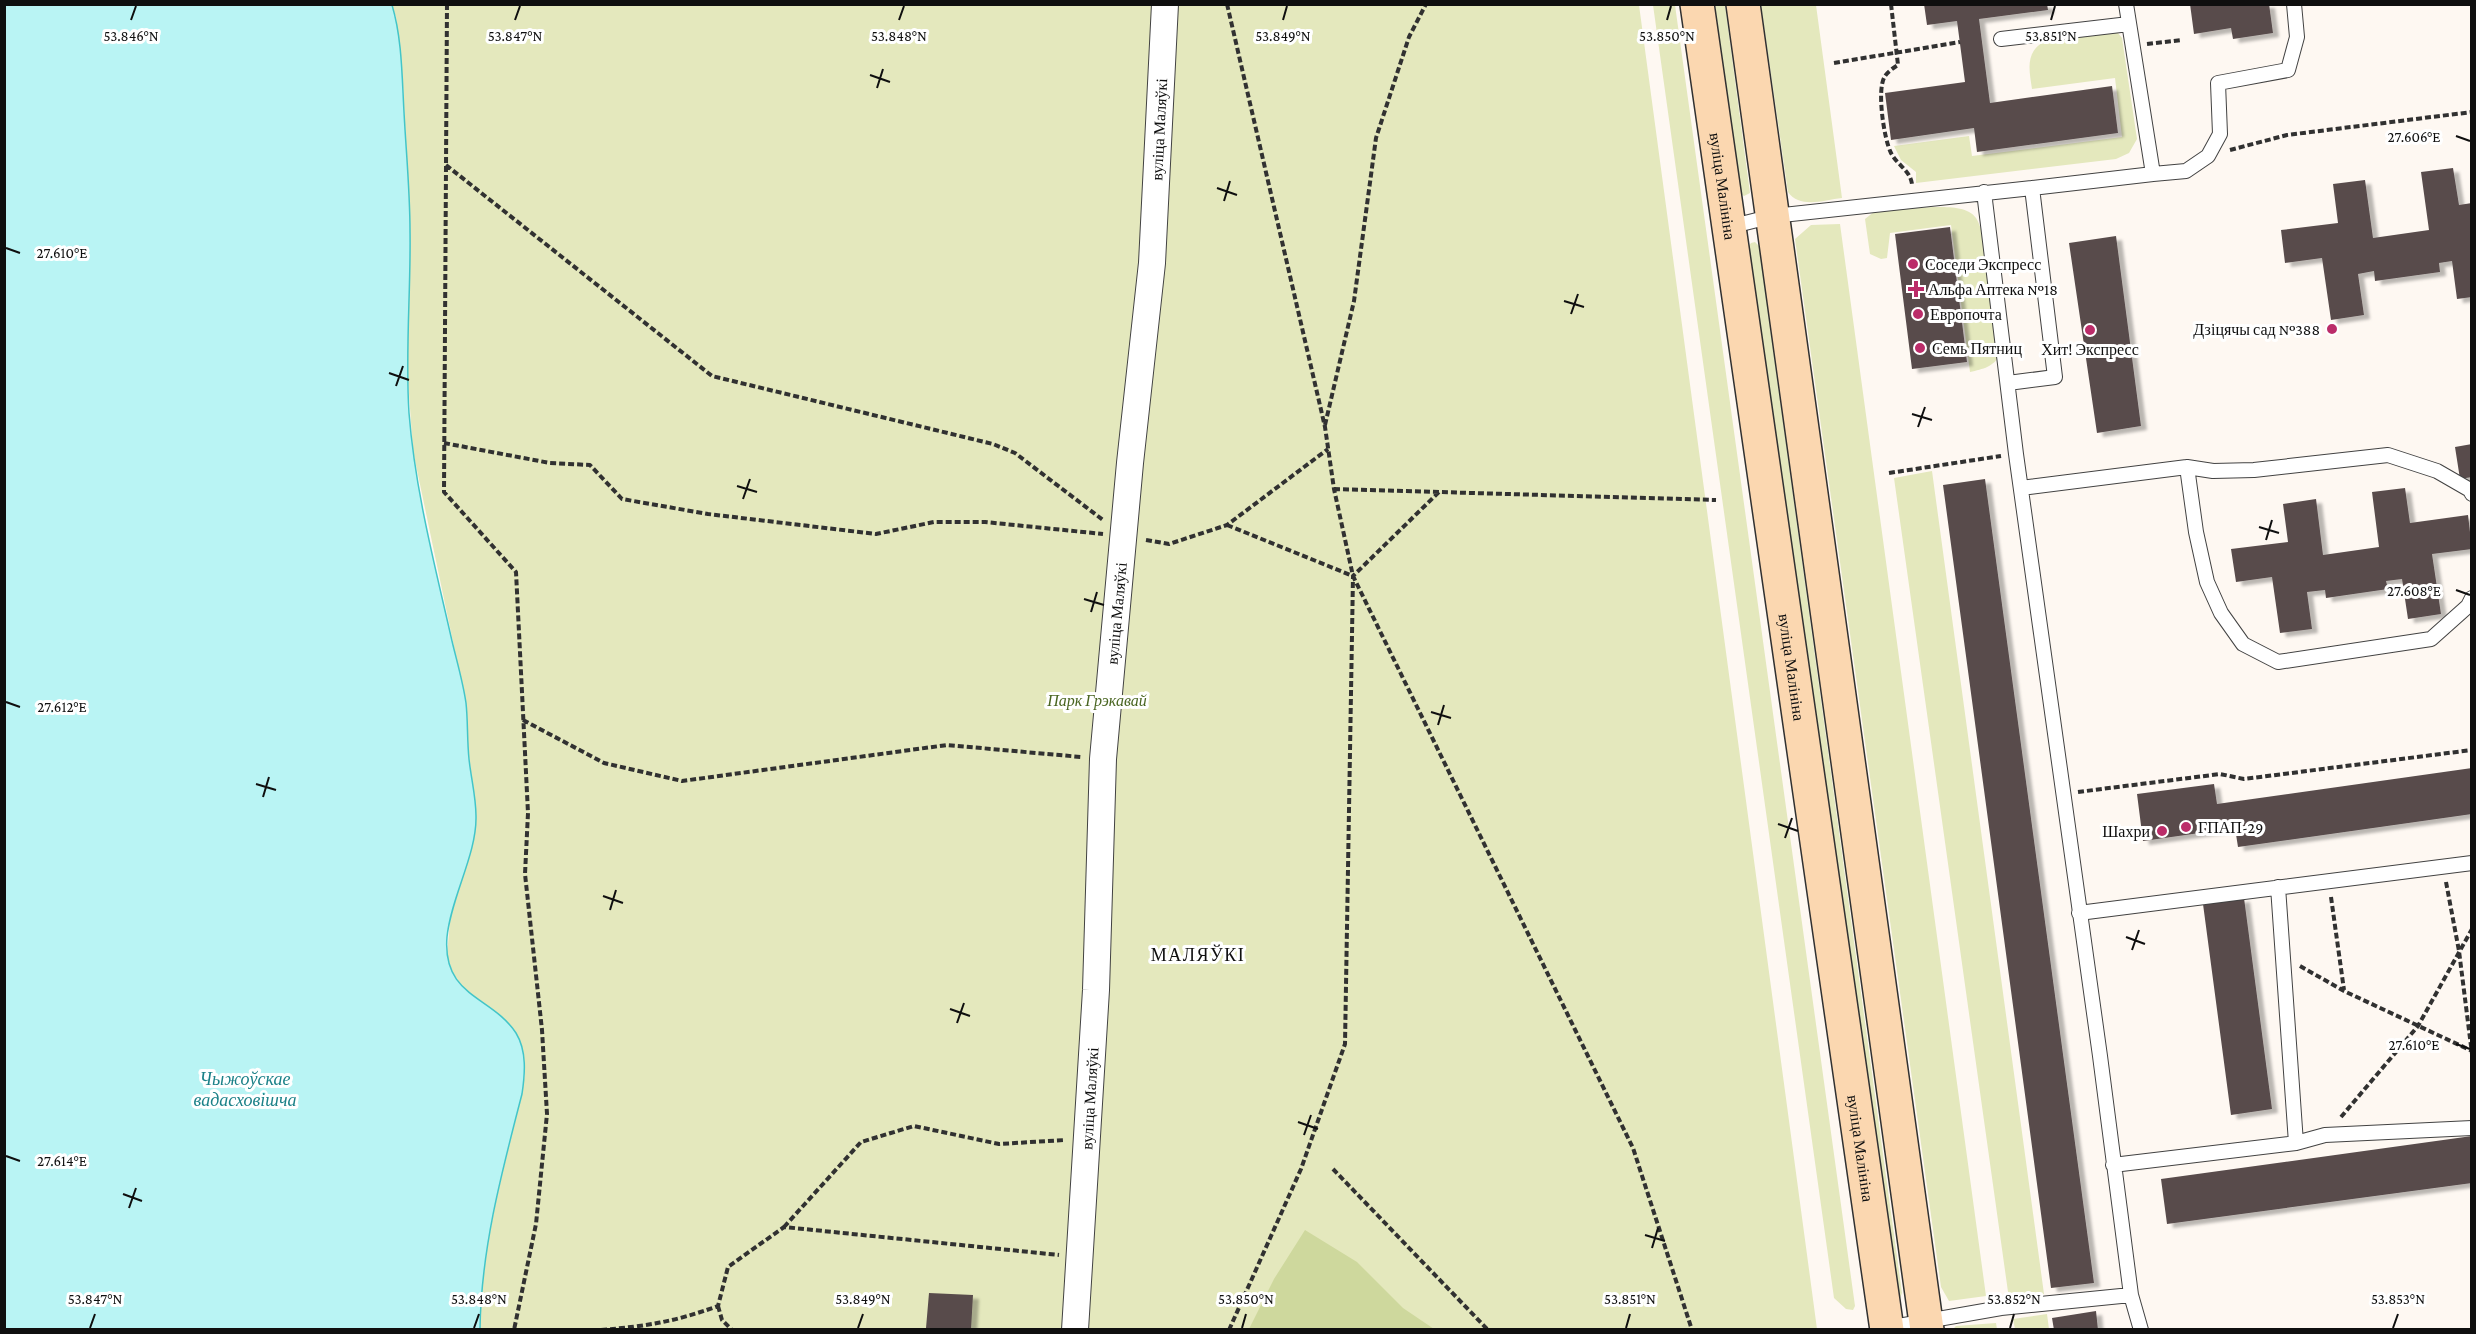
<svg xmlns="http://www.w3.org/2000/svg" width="2476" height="1334" viewBox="0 0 2476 1334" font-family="'Crimson Pro',serif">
<defs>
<filter id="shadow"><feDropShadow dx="6" dy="4" stdDeviation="1.5" flood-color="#0004"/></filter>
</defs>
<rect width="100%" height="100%" fill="#fef8f2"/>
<!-- green -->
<path fill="#e4e8bd" d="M392,5h1247l178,1324h-1337c1,-80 23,-158 42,-235l3,-20 -2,-21 -19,-34 -30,-21 -13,-13 -9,-14 -5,-15 3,-36 25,-88 1,-25 -8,-57 -2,-46 -53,-253 -6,-86 3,-133 -2,-50 -5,-97 -7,-68z
M1653,5h22l180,1301 -2,4 -7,-1 -12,-11z
M1715,5h10l25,188 -6,3 -3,-2z
M1761,5h55l26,193c-18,2 -42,11 -54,-6z
M2109,31l9,2 4,5 15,101 -8,14 -13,6 -200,24v-11l-15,-12 -7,-14 75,-10 3,20 150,-19 -7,-59 -83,11c-3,-20 -7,-37 13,-48z
M1933,207c13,0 35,-1 43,11 13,19 21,109 24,136 -6,13 -17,15 -30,18l-19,-147 -61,8 -3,25 -6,1 -11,-5 -5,-35 10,-8z
M1840,224l146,1072 -37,5 -8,-14 -146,-1048 16,-14z
M1755,242l4,4 143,1047 -2,5h-6l-146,-1051 3,-4z
M1932,471l112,823 -35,5 -115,-821z
M2047,1314l2,15h-34l-2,-10z
M1996,1323l1,6h-44l3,-3z"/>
<!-- forest -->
<path fill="#ced89d" d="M1305,1230l52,32 46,46 31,21h-185l25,-50z"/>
<!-- water -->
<path fill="#b9f4f4" stroke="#43c5c8" stroke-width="1.5" d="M5,4l387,1c10,33 10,72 12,107 2,39 6,79 6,119 1,60 -5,121 -1,182 6,77 26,153 43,228 5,21 11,41 14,62 2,18 1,37 3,56 2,19 7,38 7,57 1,38 -25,81 -29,121 -5,60 45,59 69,96 11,18 9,41 6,61 -20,77 -41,155 -42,235h-475z"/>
<!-- building -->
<path fill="#584c4c" filter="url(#shadow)" d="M1924,4h123l1,6 -69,9 11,84 122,-17 6,47 -141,19 -3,-24 -83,12 -6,-47 80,-11 -8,-61 -30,4z
M2190,4h79l4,29 -40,6 -2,-11 -37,6z
M2453,168l6,37 13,-2v94l-15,2 -5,-38 -13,2 1,9 -65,9 -1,-10 -16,3 6,41 -33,5 -9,-62 -37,5 -4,-33 57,-7 -5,-39 32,-4 8,58 56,-8 -8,-58z
M1950,227l17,135 -55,7 -17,-135z
M2116,236l25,190 -44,7 -28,-190z
M2472,444v33l-12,2 -5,-32z
M1985,479l109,804 -43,5 -108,-803z
M2405,488l5,35 58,-8 4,34 -40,5 9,60 -33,5 -6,-40 -16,2 2,8 -62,9 -1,-8 -18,2 5,37 -32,4 -8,-56 -36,5 -5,-33 57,-7 -5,-38 33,-5 7,56 56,-8 -7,-55z
M2472,768v46l-234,33 -3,-19 -92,13 -6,-47 77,-10 3,20z
M2244,898l28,211 -41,6 -28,-211z
M2472,1136v47l-305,41 -6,-45z
M929,1293l44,2 -2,35 -45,-2z
M2096,1311l2,19h-44l-2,-12z"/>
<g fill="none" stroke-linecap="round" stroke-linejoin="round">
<defs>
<path id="service" d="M2001,39l128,-15
M2153,174l33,-3 22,-15 12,-22 -2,-51 70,-13 9,-33 -3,-33
M2032,188l121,-14 -27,-170
M1984,192l32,262 84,602 31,239
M1729,227l44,-11 259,-28 23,189 -47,6
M2187,467l9,65 11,50 14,31 22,31 35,18 153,-23 37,-33 4,-8
M2021,488l166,-21 26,4 41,-1 134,-15 49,16 33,19 2,4
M2278,887l18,256
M2079,913l393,-50
M2113,1165l183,-22 29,-8 147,-7
M1887,1328l114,-20 130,-13 10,35"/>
<g id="minor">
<path id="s1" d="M1075,1330l21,-340 7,-231 27,-296 22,-200 13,-259"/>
</g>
<g id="secondary">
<path id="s2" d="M1697,4l190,1326"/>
<path d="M1743,4l184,1326"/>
</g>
</defs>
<!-- service casing -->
<use href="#service" stroke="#424242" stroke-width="16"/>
<!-- minor casing -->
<use href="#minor" stroke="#424242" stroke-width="28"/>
<!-- secondary casing -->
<use href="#secondary" stroke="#313131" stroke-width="36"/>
<!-- path -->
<path stroke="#313131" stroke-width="4" stroke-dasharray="6 3" stroke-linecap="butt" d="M447,4l-3,488 72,80 12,241 -3,61 17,156 5,84 -11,110 -22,106
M1227,4l98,423 9,62 19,87 280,572 59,182
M1891,4l7,61c-5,3 -12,8 -14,13 -7,14 0,61 7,75 6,12 19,17 21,31
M2147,44l35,-4
M1834,63l126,-21
M2230,150l57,-15 185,-23
M446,165l266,211 281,68 22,9 88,67
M1325,425l29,-124 22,-163 33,-101 17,-33
M444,443l106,20 40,2 32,34 86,15 168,20 58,-12h51l118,12
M1889,473l112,-17
M1334,489l382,11
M1227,525l126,51
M1146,540l23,4 58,-19 101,-76
M523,720l81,43 78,18 265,-36 134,12
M2078,792l142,-18 24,5 228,-29
M2446,882l13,69 13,103
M2331,897l13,93
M2300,966l44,25 128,60
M2341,1117l77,-91 54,-97
M1333,1169l155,161
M784,1227l77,-85 53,-16 85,18 66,-4
M718,1306l4,14 10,10
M601,1330c46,-4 73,-8 117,-24l10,-39 56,-40 275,28
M1229,1330l72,-161 44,-125 8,-468 86,-84"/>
<!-- service -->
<use href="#service" stroke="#fff" stroke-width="14"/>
<!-- minor -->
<use href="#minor" stroke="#fff" stroke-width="26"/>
<!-- secondary -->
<use href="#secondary" stroke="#fbd7b0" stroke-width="33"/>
</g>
<!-- ticks -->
<path fill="none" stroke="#0f0f0f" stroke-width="2" d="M131,20l5,-14M515,20l5,-14M899,20l5,-14M1283,20l4,-14M1667,20l4,-14M2051,20l4,-14M870,75l20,7M877,88l6,-19M2456,136l14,5M1217,188l20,7M1224,201l6,-20M6,248l14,5M1564,301l20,6M1571,314l7,-20M389,373l20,7M396,386l7,-20M1912,414l20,6M1918,427l7,-20M737,486l20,6M743,499l7,-20M2259,527l20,6M2266,540l6,-20M2456,590l14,5M1084,599l20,6M1091,612l6,-20M6,702l14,5M1431,712l20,6M1438,725l6,-20M256,784l20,6M263,797l6,-20M1778,824l20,7M1785,838l7,-20M603,896l20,7M610,910l6,-20M2126,937l19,7M2132,950l7,-20M950,1009l20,7M957,1023l7,-20M2456,1044l14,5M1298,1122l20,7M1304,1135l7,-20M6,1156l14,5M123,1194l19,7M129,1208l7,-20M1645,1235l20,6M1652,1248l6,-20M90,1328l5,-14M474,1328l5,-14M858,1328l5,-14M1242,1328l4,-14M1626,1328l4,-14M2010,1328l4,-14M2393,1328l5,-14"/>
<!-- markers -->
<g fill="#bb2c69" stroke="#fff" stroke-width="2">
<circle cx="1913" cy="264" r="6"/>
<path d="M1913 280h6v6h6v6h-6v6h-6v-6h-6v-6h6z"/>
<circle cx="1918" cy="314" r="6"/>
<circle cx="2332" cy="329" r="6"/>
<circle cx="2090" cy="330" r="6"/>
<circle cx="1920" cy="348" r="6"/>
<circle cx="2186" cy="827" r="6"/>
<circle cx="2162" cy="831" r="6"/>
</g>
<g text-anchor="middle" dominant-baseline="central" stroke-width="6" stroke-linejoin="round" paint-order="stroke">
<!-- street labels -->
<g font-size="16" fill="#0f0f0f" stroke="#fff">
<text stroke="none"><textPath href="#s1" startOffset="1204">вуліца Маляўкі</textPath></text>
<text stroke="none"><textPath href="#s2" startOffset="184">вуліца Малініна</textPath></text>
<text stroke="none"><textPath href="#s1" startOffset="718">вуліца Маляўкі</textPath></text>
<text stroke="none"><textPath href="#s2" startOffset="670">вуліца Малініна</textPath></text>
<text stroke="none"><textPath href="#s1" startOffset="232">вуліца Маляўкі</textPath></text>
<text stroke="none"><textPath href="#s2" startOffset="1156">вуліца Малініна</textPath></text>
</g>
<!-- poi labels -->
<g font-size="16" fill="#0f0f0f" stroke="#fff" text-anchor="start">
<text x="1925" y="264">Соседи Экспресс</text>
<text x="1928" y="289">Альфа Аптека №18</text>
<text x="1930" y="314">Европочта</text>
<text x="2320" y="329" text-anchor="end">Дзіцячы сад №388</text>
<text x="1932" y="348">Семь Пятниц</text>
<text x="2090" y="349" text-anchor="middle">Хит! Экспресс</text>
<text x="2198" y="827">ГПАП-29</text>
<text x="2150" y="831" text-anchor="end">Шахри</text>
</g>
<!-- park labels -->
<g font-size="16" font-style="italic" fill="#496521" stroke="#fff">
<text x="1097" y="700">Парк Грэкавай</text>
</g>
<!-- neighbourhood labels -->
<g font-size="18" letter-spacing="1.5" fill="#0f0f0f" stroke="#fff">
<text x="1198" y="955">МАЛЯЎКІ</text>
</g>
<!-- water labels -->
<g font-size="18" font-style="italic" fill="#1b8188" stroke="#fff">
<text x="245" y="1079">Чыжоўскае<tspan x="245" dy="21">вадасховішча</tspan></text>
</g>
</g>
<g font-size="15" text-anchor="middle" fill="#0f0f0f" stroke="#fff" stroke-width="6" stroke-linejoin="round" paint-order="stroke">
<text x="131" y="41">53.846°N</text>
<text x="515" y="41">53.847°N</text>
<text x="899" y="41">53.848°N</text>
<text x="1283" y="41">53.849°N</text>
<text x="1667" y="41">53.850°N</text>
<text x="2051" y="41">53.851°N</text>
<text x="2414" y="142">27.606°E</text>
<text x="62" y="258">27.610°E</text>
<text x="2414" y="596">27.608°E</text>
<text x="62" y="712">27.612°E</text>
<text x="2414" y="1050">27.610°E</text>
<text x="62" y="1166">27.614°E</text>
<text x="95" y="1304">53.847°N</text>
<text x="479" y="1304">53.848°N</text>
<text x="863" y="1304">53.849°N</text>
<text x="1246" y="1304">53.850°N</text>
<text x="1630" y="1304">53.851°N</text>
<text x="2014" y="1304">53.852°N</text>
<text x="2398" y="1304">53.853°N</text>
</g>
<!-- border -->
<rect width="2476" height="1334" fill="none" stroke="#0f0f0f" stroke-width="12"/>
</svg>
